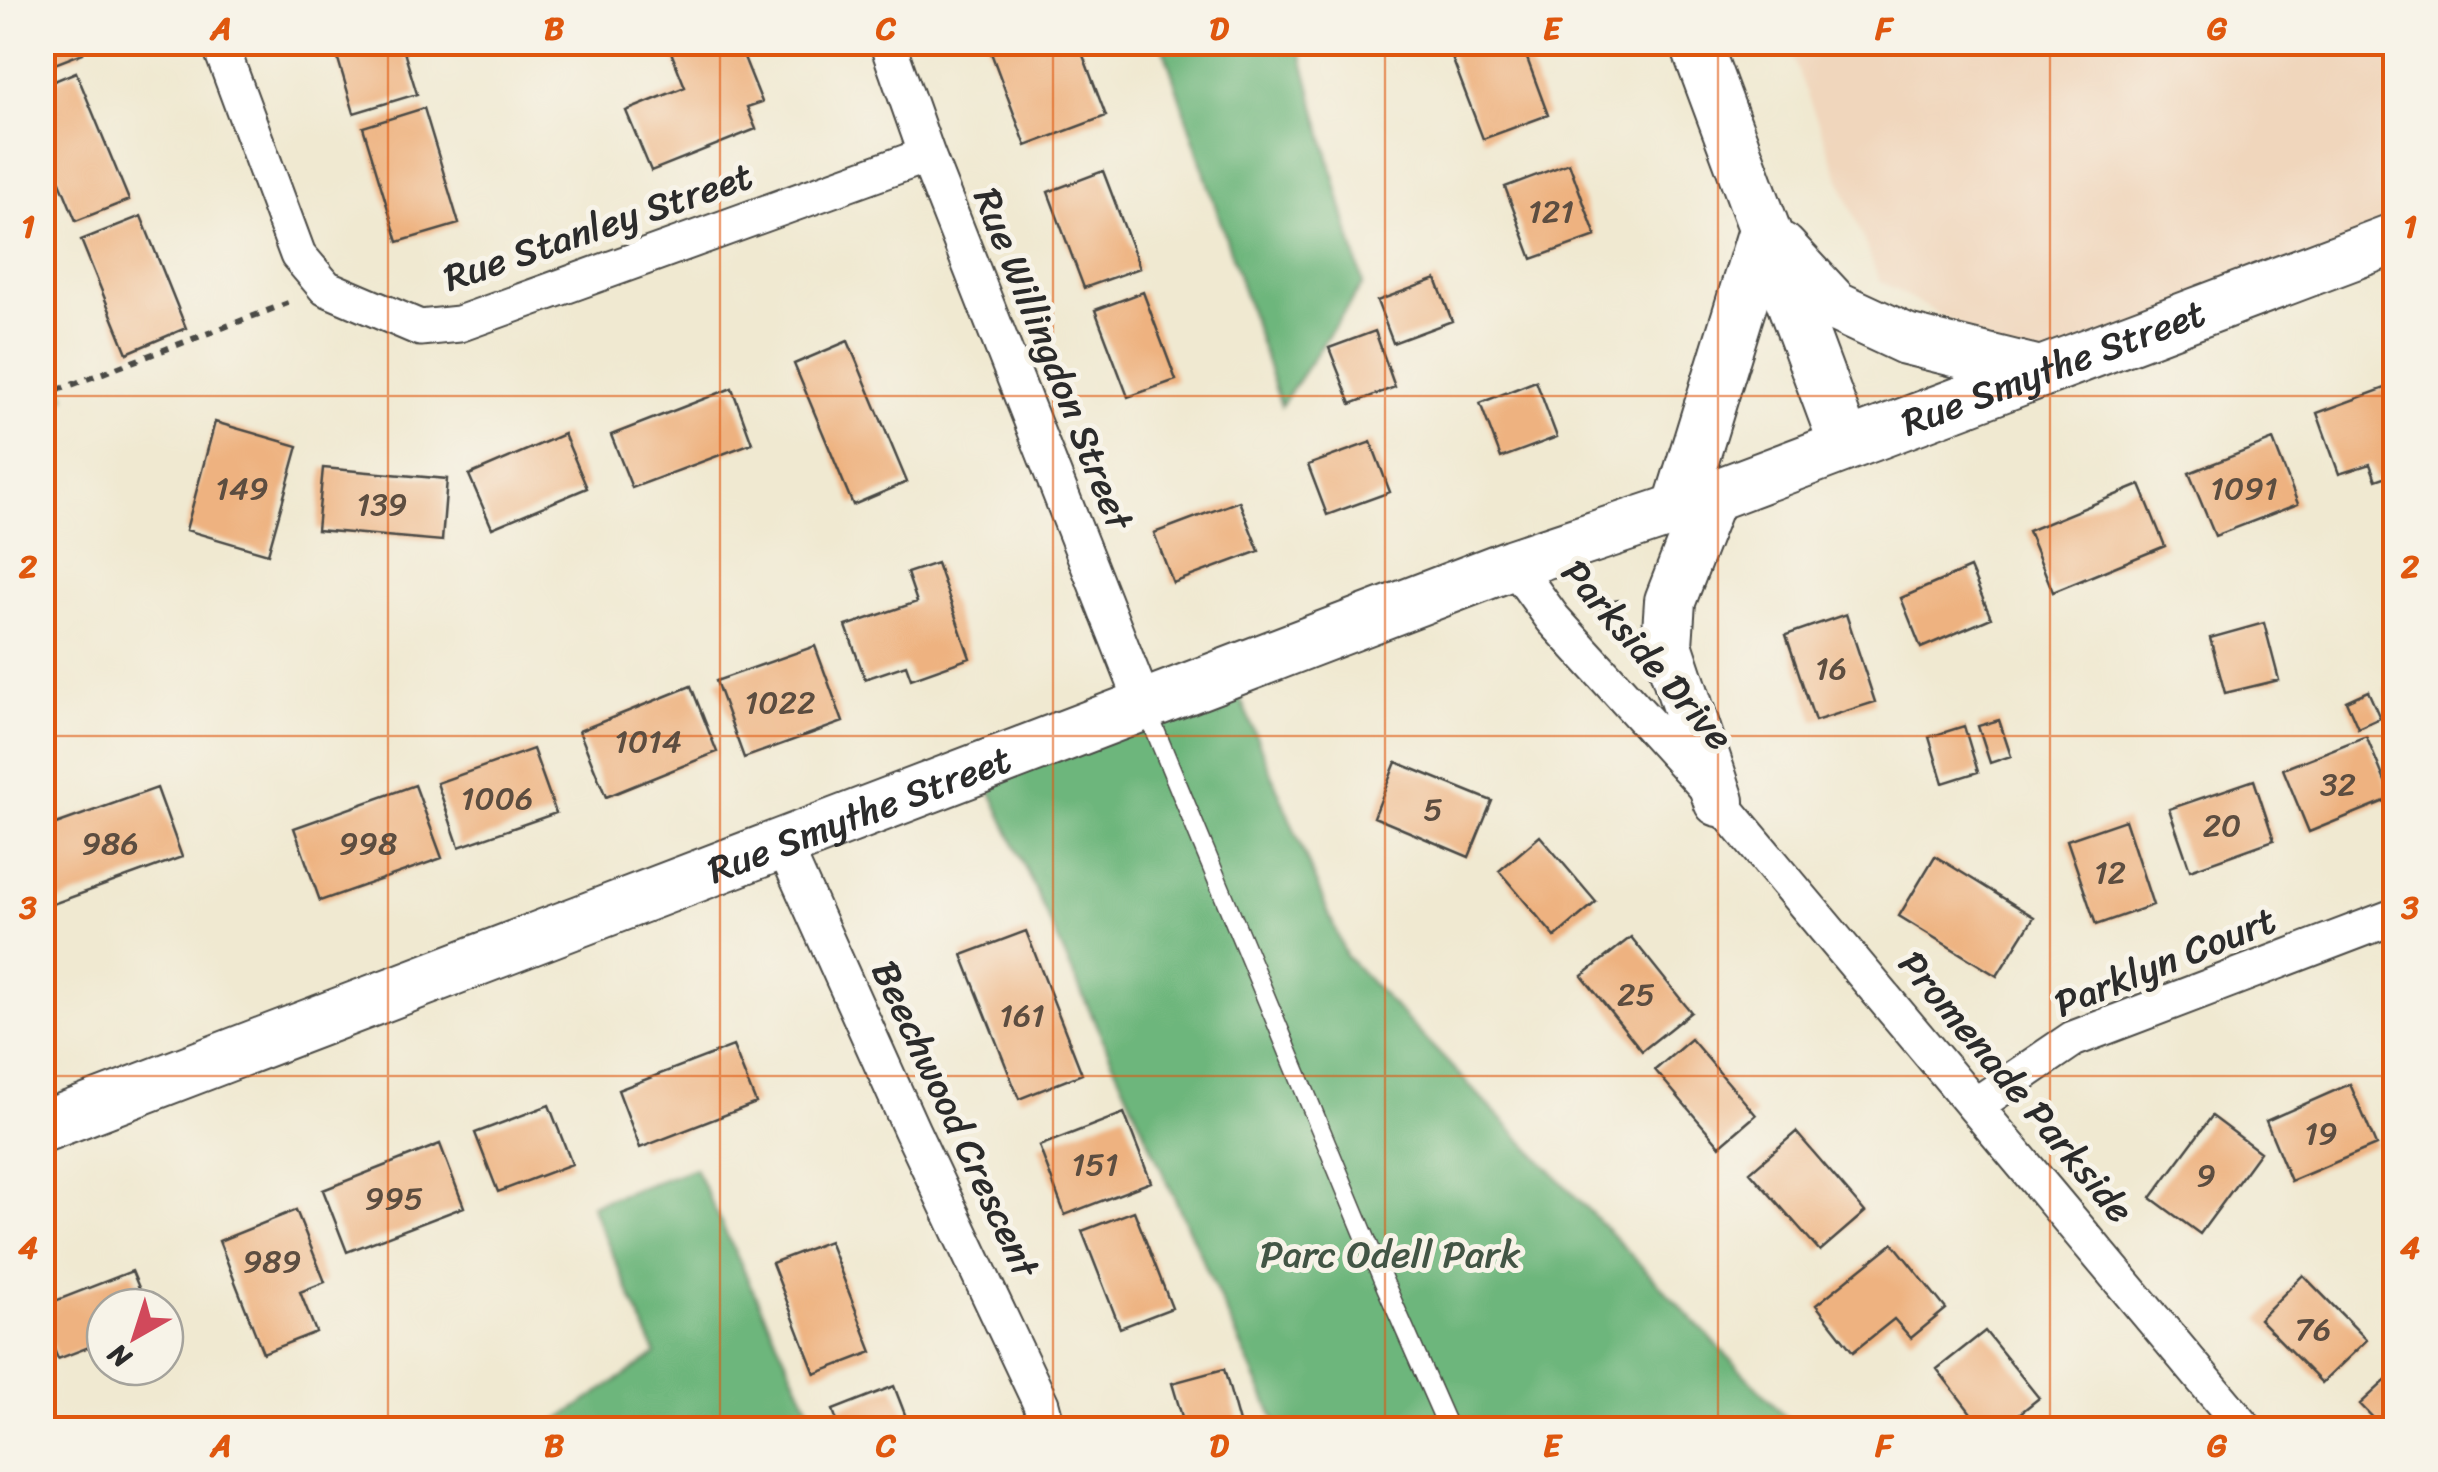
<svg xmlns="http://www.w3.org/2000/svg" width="2438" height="1472" viewBox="0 0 2438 1472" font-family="Sriracha,sans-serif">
<rect width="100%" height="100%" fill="#f7f3e8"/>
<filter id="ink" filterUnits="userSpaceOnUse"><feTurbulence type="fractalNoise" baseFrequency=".01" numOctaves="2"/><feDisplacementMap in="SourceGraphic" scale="20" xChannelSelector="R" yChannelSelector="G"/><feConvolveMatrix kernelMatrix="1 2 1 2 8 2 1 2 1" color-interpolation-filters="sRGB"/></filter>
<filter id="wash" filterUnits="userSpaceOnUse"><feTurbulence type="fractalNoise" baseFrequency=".0048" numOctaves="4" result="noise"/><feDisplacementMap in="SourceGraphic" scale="40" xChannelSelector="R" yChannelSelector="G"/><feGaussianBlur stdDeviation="2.25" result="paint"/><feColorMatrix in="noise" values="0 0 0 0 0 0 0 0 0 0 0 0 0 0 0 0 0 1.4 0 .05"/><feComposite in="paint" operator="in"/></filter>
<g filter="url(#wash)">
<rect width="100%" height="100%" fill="#f0e9d1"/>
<!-- built -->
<path fill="#f0d6bc" d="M1787,43h608v195l-355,134 -161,-92z"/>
<!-- green -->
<path fill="#87d492" stroke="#59805e" stroke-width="2.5" d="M42,335l24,62 -23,9h-1z"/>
<!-- forest -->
<path fill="#6db67c" stroke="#4c7054" stroke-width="2.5" d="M1162,43h136l65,241 -82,122z
M1230,673l116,283 451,473h-518l-299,-661z
M695,1168l124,261h-274l111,-75 -65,-149z"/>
<g id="blocks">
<!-- building -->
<path fill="#eeb280" d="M42,42h37l4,11 -41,16z
M333,42h68l16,52 -63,19z
M667,42h71l24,60 -15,5 9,22 -105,42 -25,-60 59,-24z
M987,42h91l28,74 -80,30z
M1446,42h75l27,73 -65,24z
M76,72l53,128 -53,21 -34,-83v-52z
M424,108l35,116 -61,18 -35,-115z
M1569,163l27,73 -64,23 -27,-72z
M1103,171l37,97 -56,20 -36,-96z
M141,216l45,112 -59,25 -46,-113z
M1436,279l16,42 -59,22 -16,-42z
M1143,292l33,88 -48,17 -33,-87z
M1375,331l20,56 -44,17 -22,-56z
M848,341l59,141 -54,23 -59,-141z
M1536,381l21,56 -56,21 -21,-55z
M2396,384v89l-20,7 -6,-16 -31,10 -22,-61z
M732,388l20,55 -120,45 -21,-53z
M215,422l83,24 -30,108 -82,-24z
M564,434l23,54 -95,40 -23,-53z
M2273,440l25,64 -83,32 -26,-63z
M1371,442l19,50 -63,23 -19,-50z
M323,468l124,11 -5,62 -125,-11z
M2140,485l25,61 -112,46 -25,-61z
M1239,501l20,50 -86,32 -19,-50z
M937,563l33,95 -59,21 -5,-14 -41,14 -19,-53 71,-24 -10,-29z
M1970,568l21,50 -70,30 -20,-50z
M1846,614l29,88 -60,19 -29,-86z
M2264,623l15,57 -54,13 -15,-55z
M815,646l28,76 -99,36 -28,-77z
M2396,684v29h-1l-10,-24z
M691,686l26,66 -111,45 -27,-66z
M2368,691l12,27 -22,10 -12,-27z
M1999,720l12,36 -21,7 -12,-37z
M1964,726l14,46 -35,11 -14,-46z
M2366,736l26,62 -83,34 -26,-63z
M533,749l23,64 -97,34 -22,-64z
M1396,762l96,39 -23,56 -95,-40z
M2254,780l20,60 -84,30 -21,-61z
M415,785l27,73 -122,43 -26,-73z
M157,788l25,69 -140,51v-79z
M2125,820l28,85 -57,20 -29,-85z
M1540,836l56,66 -41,35 -56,-66z
M1935,856l99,61 -37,59 -98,-60z
M1026,931l56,143 -63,25 -57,-144z
M1631,937l60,75 -49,39 -60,-75z
M1691,1039l65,76 -36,31 -65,-76z
M733,1046l23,57 -116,45 -22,-58z
M2350,1084l26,61 -85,36 -25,-60z
M549,1105l23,59 -74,28 -23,-59z
M1124,1113l27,69 -86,33 -26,-69z
M2212,1116l48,36 -60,82 -49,-36z
M1796,1132l69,80 -45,39 -70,-79z
M440,1144l24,63 -117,45 -24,-62z
M296,1210l29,72 -25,10 16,40 -53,21 -44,-112z
M1134,1211l38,97 -52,20 -38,-97z
M829,1241l43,111 -57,22 -43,-111z
M1893,1243l53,66 -35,29 -17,-19 -41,33 -37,-47z
M132,1271l15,36h-42v34l-47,18 -16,-39v-14z
M2303,1275l64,65 -45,43 -63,-64z
M1985,1331l54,67 -40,32h-15l-47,-61z
M1224,1369l17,61h-55l-14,-47z
M2396,1371v59h-11l-25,-26z
M894,1386l17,44h-71l-7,-20z"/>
</g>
</g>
<g filter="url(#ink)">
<use href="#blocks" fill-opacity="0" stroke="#494844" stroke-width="2.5"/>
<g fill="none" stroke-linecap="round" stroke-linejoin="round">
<defs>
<path id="lane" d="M1145,706l238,574 66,150"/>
<path id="street" d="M219,42l79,213 28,33 94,40 39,-4 468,-169
M887,42l40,113 217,550
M1513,564l40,55 166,182 527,629
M783,844l129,287 129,273 7,26
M1976,1105l97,-66 323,-123"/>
<g id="secondary">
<path d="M1695,42l150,403"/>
<path d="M1781,248l54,58 71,33 134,33"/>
<path d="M1711,496l-41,105 -3,44 52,156"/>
<path d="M1678,509l86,-279"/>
<path id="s1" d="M42,1127l1471,-563 165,-55 718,-271"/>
</g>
</defs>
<!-- lane casing -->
<use href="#lane" stroke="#494844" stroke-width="21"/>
<!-- street casing -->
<use href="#street" stroke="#494844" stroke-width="39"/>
<!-- secondary casing -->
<use href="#secondary" stroke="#494844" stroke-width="54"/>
<!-- path -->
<path stroke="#494844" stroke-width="6" stroke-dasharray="8 8" stroke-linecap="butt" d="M42,396l246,-93
M1596,606l27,-5"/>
<!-- lane -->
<use href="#lane" stroke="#fff" stroke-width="18"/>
<!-- street -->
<use href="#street" stroke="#fff" stroke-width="35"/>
<!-- secondary -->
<use href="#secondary" stroke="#fff" stroke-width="50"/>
</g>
</g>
<!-- grid -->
<path fill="none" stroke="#df570e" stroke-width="2.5" stroke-opacity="0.55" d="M388,42v1388M720,42v1388M1053,42v1388M1385,42v1388M1718,42v1388M2050,42v1388M42,396h2354M42,736h2354M42,1076h2354"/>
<g text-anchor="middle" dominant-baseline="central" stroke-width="10" stroke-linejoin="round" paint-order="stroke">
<!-- number labels -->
<g font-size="32" fill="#5c4d40">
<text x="1551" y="211">121</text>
<text x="242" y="488">149</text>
<text x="2244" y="488">1091</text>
<text x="382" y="504">139</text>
<text x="1831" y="668">16</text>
<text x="780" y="702">1022</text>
<text x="648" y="741">1014</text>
<text x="2338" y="784">32</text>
<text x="497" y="798">1006</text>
<text x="1433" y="809">5</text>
<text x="2222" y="825">20</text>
<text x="110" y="843">986</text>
<text x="368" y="843">998</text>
<text x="2110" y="872">12</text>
<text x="1636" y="994">25</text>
<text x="1022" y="1015">161</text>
<text x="2321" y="1133">19</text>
<text x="1095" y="1164">151</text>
<text x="2206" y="1175">9</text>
<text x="394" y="1198">995</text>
<text x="272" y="1261">989</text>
<text x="2313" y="1329">76</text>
</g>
<!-- street labels -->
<g font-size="38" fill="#2b2b2b" stroke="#f7f3e8">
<text transform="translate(598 227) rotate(-19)">Rue Stanley Street</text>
<text transform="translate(1053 359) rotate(68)">Rue Willingdon Street</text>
<text stroke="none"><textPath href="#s1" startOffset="2150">Rue Smythe Street</textPath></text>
<text transform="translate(1647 655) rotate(49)">Parkside Drive</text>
<text stroke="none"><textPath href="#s1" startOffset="875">Rue Smythe Street</textPath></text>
<text transform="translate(2165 962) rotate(-22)">Parklyn Court</text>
<text transform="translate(2016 1087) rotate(50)">Promenade Parkside</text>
<text transform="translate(955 1119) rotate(65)">Beechwood Crescent</text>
</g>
<!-- park labels -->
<g font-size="38" fill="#425545" stroke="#f7f3e8">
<text x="1390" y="1254">Parc Odell Park</text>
</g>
</g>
<!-- margin -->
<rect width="2438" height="1472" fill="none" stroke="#f7f3e8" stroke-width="110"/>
<!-- north arrow -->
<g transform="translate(135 1337) rotate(219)"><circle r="48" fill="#f7f3e8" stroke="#a5a39c" stroke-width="2.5"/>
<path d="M0-8L18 38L0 25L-18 38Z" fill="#d1495b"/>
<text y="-15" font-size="28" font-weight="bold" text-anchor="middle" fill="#2b2b2b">N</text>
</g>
<rect x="55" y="55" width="2328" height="1362" fill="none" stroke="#df570e" stroke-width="4"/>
<g font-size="32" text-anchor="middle" font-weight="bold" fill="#df570e">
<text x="221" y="39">A</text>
<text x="554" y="39">B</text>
<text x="886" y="39">C</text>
<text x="1219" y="39">D</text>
<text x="1552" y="39">E</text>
<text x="1884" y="39">F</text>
<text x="2217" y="39">G</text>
<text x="28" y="237">1</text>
<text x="2410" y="237">1</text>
<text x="28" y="577">2</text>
<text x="2410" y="577">2</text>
<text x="28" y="918">3</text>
<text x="2410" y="918">3</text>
<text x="28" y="1258">4</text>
<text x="2410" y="1258">4</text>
<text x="221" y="1456">A</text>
<text x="554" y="1456">B</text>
<text x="886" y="1456">C</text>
<text x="1219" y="1456">D</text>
<text x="1552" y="1456">E</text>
<text x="1884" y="1456">F</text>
<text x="2217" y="1456">G</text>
</g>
</svg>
